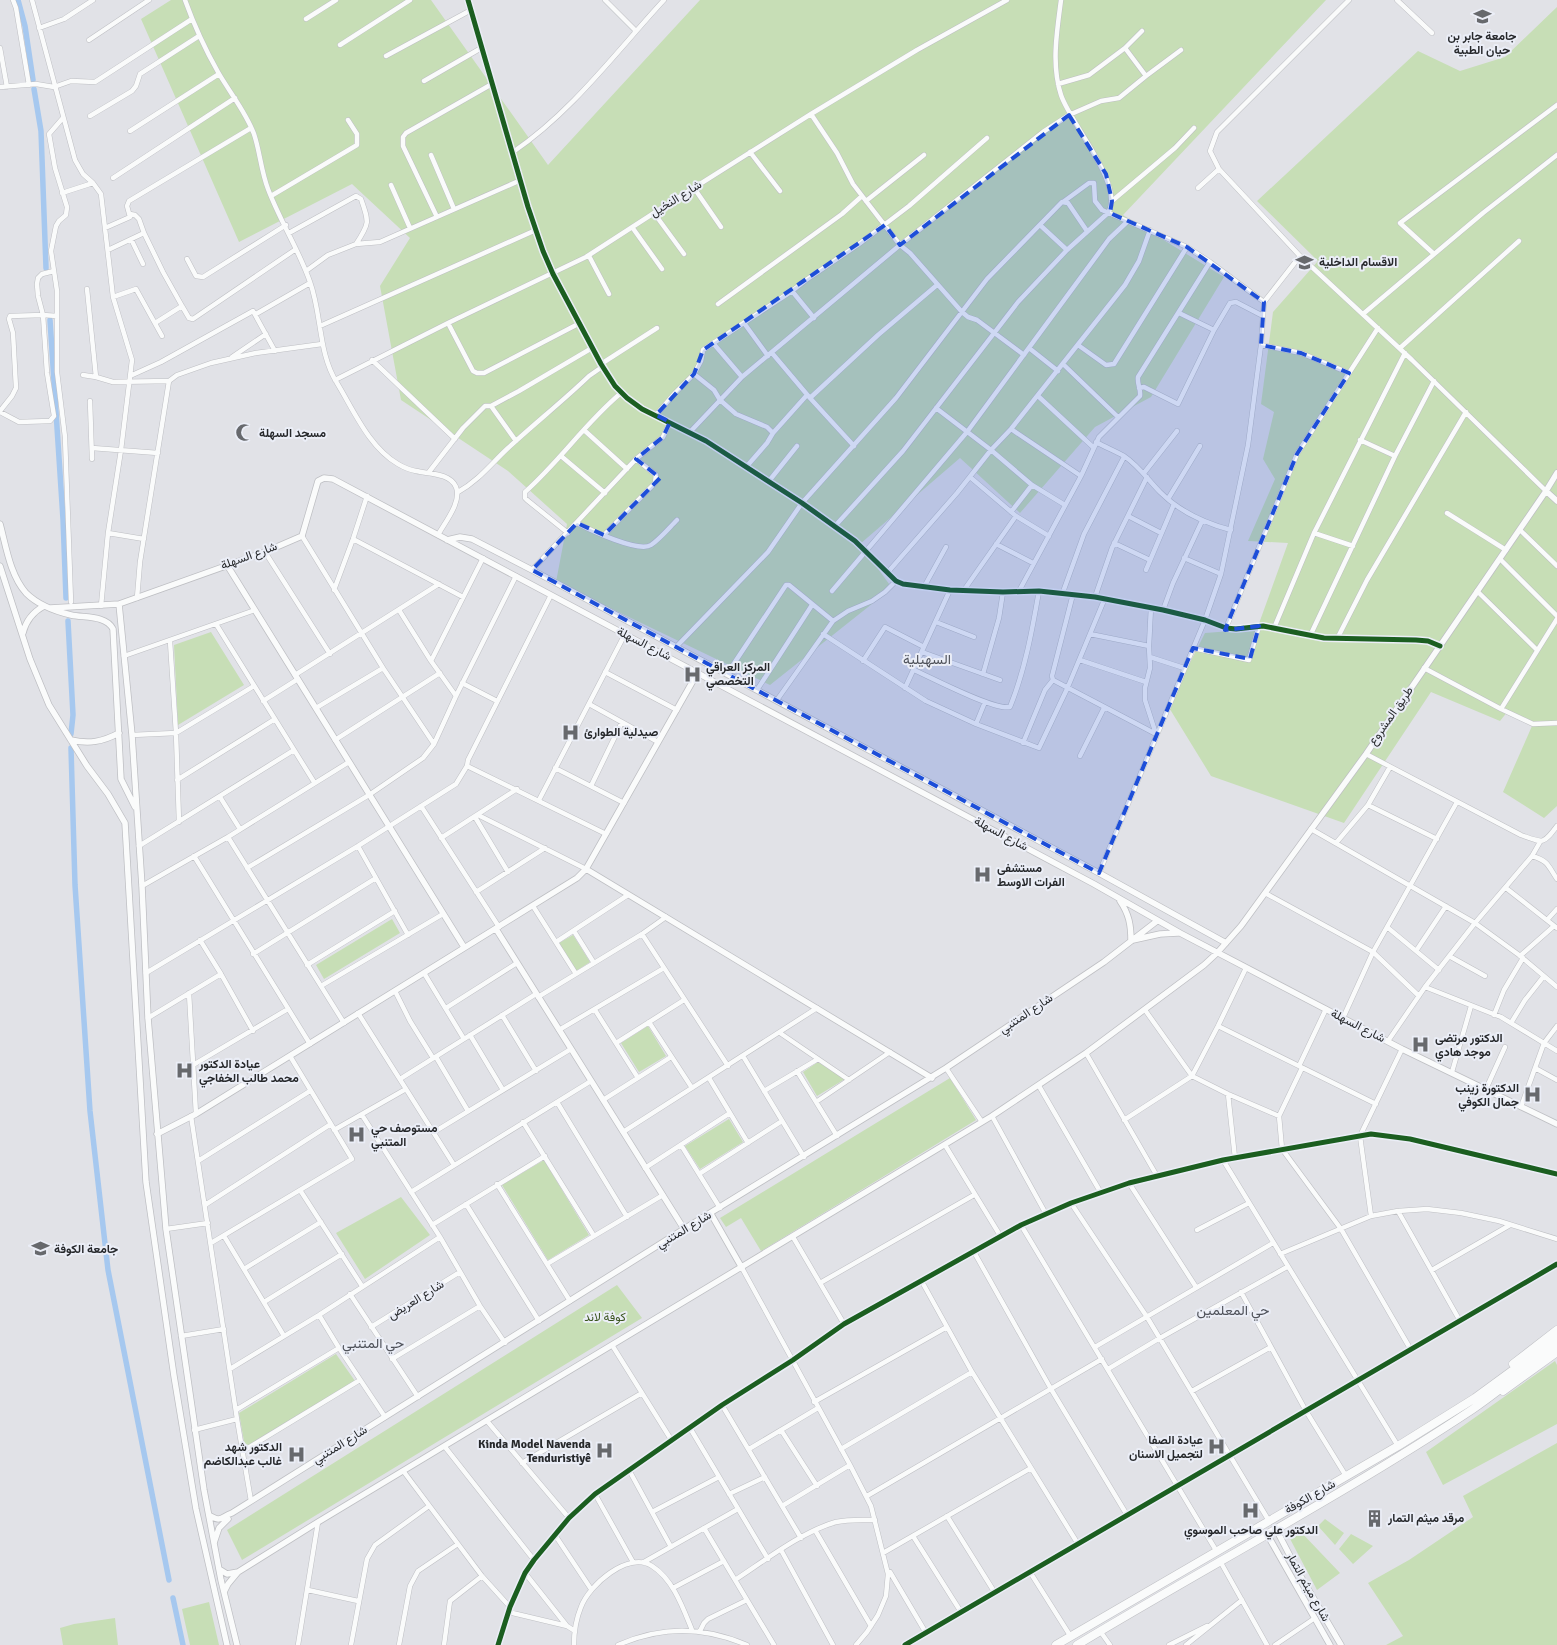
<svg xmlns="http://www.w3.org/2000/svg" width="1557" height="1645" viewBox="0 0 1557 1645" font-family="Signika,Vazirmatn,sans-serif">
<rect width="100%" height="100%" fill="#e1e2e7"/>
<!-- green -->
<path fill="#c7deb6" d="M171,0h260l117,165 152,-165h626l-203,215 101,62 -73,120 -56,30 -75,86 -60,-55 -100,86 32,44 -122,97 -214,-103 11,-58 -59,-53 -107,-71 -21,-114 30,-48 -58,-54 -113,58 -98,-223z
M1557,7v799l-13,12 -41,-26 29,-66 -24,-15 -8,10 -69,-29 -87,131 -133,-47 -43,-70 37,-73 52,-4 31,-86 -40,-2 27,-62 -12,-20 11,-47 -13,-8 12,-92 45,-51 -61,-60 161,-150 42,20 45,-14z
M211,632l33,53 -66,40 -4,-80z
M392,919l8,14 -76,46 -8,-14z
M573,935l17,27 -14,9 -17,-28z
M648,1026l18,30 -27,16 -18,-29z
M818,1062l27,17 -28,17 -14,-24z
M950,1078l26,42 -215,131 -20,-33 -15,9 -6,-9z
M729,1119l14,23 -43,27 -15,-23z
M544,1160l45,75 -41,25 -46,-75z
M401,1197l29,38 -65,44 -29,-46z
M617,1285l25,33 -400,242 -15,-30z
M336,1354l19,27 -110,66 -6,-34z
M1555,1361l2,4v59l-114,61 -17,-33z
M1557,1443v202h-171l17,-9 -35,-53 41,-23 64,-43 -10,-21z
M1325,1519l19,14 -9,12 -17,-19z
M1299,1530l41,43 -23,17 -29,-55z
M1351,1534l22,12 -20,18 -14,-15z
M209,1602l10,43h-29l-8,-36z
M115,1618l3,27h-55l-3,-17 14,-4z"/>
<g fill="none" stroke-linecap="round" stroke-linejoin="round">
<!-- canal -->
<path stroke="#a6c8ef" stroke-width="5.5" d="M18,0l7,26 8,54
M34,89l7,42 5,137
M50,320l13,199 3,79
M68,621l5,94 -2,19
M71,748l4,137 15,226 18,159 61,310
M173,1598l10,47"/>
<defs>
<path id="street" d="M13,0l3,8 13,77
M32,0l43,160 8,14 10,9 8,11 12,103 19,63 -11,90 -13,83 -7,73
M185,0c9,25 20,49 33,72 12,21 28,40 36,62 6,18 7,37 14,55 12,32 31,61 42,93 12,33 8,71 27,101 17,28 32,64 61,81 5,3 12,6 18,7 13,3 34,2 40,16 6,15 -11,35 -18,48
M468,0l60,207 15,44 10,23 48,90 14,22 12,12 15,11 64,32 96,62 53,38 41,40 7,3 47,6 53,2 36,-1 56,6 68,13 42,10 21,8 10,1 27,-3 61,12 92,2 12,1 12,5
M605,0l31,31
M1349,0l-132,132 -7,19 9,18 81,87 112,104 134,131
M1397,0l35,33
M306,19l30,-19
M39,28l25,-9 29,-19
M89,40l60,-40
M340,45l70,-45
M0,48l7,39
M1125,48l21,28
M386,56l85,-46
M424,81l59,-34
M1058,84l31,-9 36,-27 17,-17
M0,87l36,-3 18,3 17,-6 24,1 97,-63
M811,114l26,39 16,31 13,17 34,44 10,8 52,59 6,5 9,3 47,35
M90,116l42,-25 4,-5 4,-12 59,-38
M62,119l-13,15 6,34 12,39 -1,8 -7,6 -3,5 -5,25 6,40v81l8,65 6,165
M130,131l89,-57
M513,152c59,-40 103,-100 151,-152
M750,152l30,39
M431,155l23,54
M113,178l122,-80
M391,185l19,43
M694,188l27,39
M1198,188l21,-19
M62,193l31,-10
M271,196l86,-51v-11l-9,-14
M866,201l58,-46
M1112,201l63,-53 19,-20
M1063,202l26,-19h5l1,18 7,9 85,37 23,15 54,40
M654,213l30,41
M130,214l5,1 4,4 5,14 19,39 19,34
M437,217l-34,-71v-9l3,-4 86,-49
M1040,225l27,25
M632,227l30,42
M105,228l25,-11 -3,-11 2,-5 122,-73
M289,233l67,-37 5,3c8,23 9,24 -5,45
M131,239l12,25
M108,250l36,-17
M1434,254l-34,-31 157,-118
M589,256l20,38
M187,259l9,17 7,1 83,-52
M306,271l22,-16 28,-11 24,-2 141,-62
M87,289l9,88
M792,291l22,27
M113,297l23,-8 26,47
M718,304l124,-90 20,-18
M1179,313l35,17
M256,314l54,-31
M1363,314l120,-101 74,-58
M155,323l27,-17 7,12 4,1 103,-70
M448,323l25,48 4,2h7l96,-50
M744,323l24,33
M320,326l216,-96
M713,343l29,34
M1078,345l28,20 8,-1 73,-117
M1261,345l40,8 48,20
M1029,348l29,23
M1400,348l119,-107
M772,353l38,45 44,48
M232,357l34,-23
M372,360l83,79
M601,364l56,-36
M1063,364l55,53
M694,374l7,-13 2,-11 89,-59 14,-11 53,-36 50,-38 78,-68
M83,375l13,2 17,5 56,-1 8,-6 34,-12 45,-10 66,-9
M130,376l31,-14 92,-51 22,40
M335,380l113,-57 138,-66 68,-44 157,-99 106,-64 90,-50
M1139,388l5,-1 34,17 36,-74 16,-27 6,-1 27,14
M1038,396l56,52
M810,398l68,-63 59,-50
M90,401l2,58
M491,406l25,35
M936,408l55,42 41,35 33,20
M0,411l12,-15 4,-8 -3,-55 -4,-14 1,-3 33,-1 14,1
M0,412l19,10 31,-1 4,-5 -7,-43 -4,-58 -5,-19 -1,-12 1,-6 4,-4 12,-3
M656,415l19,-22 19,-19 20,16 6,10 16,14 31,13 6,6 -6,10 -20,23
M1011,429l70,47
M584,430l43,39
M690,432l52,-55 158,-132 143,-113 26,-17 32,-14 18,-3 27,-22 35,-26
M773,433l34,-38
M1360,440l35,16
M1096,442c9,5 19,9 28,14 15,10 24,24 36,36 20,20 44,31 71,38
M92,448l66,5
M561,456l44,37
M429,472l34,-44 22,-22h6l28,-15 73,-43
M1144,473l33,-42
M970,477l46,39 33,20
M769,481l28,-35
M458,492c20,-11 33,-28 49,-43 27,-25 56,-48 82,-73l13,-9
M1168,499l32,-53
M1011,512l21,-27
M1447,513l59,37
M1128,516l33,17
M577,523c13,7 62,30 74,22 9,-6 18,-17 26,-25
M835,526l68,-75 115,-149 49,-52 41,-37c17,-28 -37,-88 -47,-118 -10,-31 -4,-63 0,-95
M1520,530l37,36
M108,533l36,6
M568,533l-41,-33 -2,-2v-6c35,-31 61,-70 96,-99
M1314,533l39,13
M604,535l51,-52 1,-8 -20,-16
M302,536l81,132 51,76
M353,539l110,58
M1114,543l36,17
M996,544l37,19
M265,552l65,102
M1184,558l37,16
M1500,559l57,57
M532,570l104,-111 27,-22 7,-15
M1146,570l28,-66
M888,572l69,-79 34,-43 20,-21 114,-144 14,-24 11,-31
M924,587l22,-40
M334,590l19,-51 14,-43
M964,590l52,-74
M832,591l135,-159 142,-193 19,-18
M1019,591l62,-115 18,-39 41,-41c1,-7 -3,-12 -2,-19l72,-115
M1477,591l60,59
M1063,592l21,-58 40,-77
M1095,597l17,-49 35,-71
M137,598l3,-36 29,-181
M1151,607l-2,39 1,22 -5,20v12l11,34
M399,610l32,51 25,35
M1163,610l10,-27 29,-62
M936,622l38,15
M216,624l98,158
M1226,628l71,-174 81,-126
M1274,628l40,-95 91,-180
M823,634l103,67 50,23 63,24 28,-59 38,-91
M1090,634l59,12
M1310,636l85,-180 39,-75
M1337,639l30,-59 99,-168
M170,641l6,92 3,89
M676,647l92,-95 34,-49 94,-105 91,-119 75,-77 6,1 19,28
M1193,648l56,12 10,-34
M922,652l78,28
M124,656l131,-46
M1150,657l34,11
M1080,660l66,22
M431,661l52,-103
M863,661l22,-34 39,20
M1424,668l77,41 32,15 24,-1
M914,670c18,8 81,41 96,37 15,-37 22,-76 29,-116
M605,672l72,38
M727,674l59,-89h3l44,36
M983,674l16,-56 4,-26
M295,675l144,-91
M1053,680l103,54
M462,683l35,18
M905,688l45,-98
M757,690l55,-85
M777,700l56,-79 15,-10 24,-10 13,-9 11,-11
M263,701l35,-22
M589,704l69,38
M316,708l67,-40
M1501,709l56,-90
M976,724l9,-22
M132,735l44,-2 78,-47
M335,740l105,-67
M1023,743l22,-53 8,-10 -1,-4 21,-82
M1366,754l155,81c22,8 22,10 36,-9
M1080,756l24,-48
M467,766l139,68
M1390,767l-22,38 69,34
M555,768l69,35
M177,780l98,-61
M591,786l31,-64
M220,797l20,32
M539,800l86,-166
M421,806l78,121
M478,815l108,54
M475,817l33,55
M1311,829l164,94 44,32 38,32
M228,837l116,186
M441,838l76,-49
M1540,842l-8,14c17,5 16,10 25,23
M1336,843l32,-38
M139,846l155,-96
M358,846l50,89
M194,856l116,188
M247,868l122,-73 54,-37 11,-14 22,-48 60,-120
M1099,873l106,-253 16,-46 27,-129 13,-100 3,-43 36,-46
M142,886l86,-49 121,-75
M1506,888l51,40
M476,892l69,-44
M1265,893l108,59 46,44
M533,906l43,68
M1547,920l10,-11
M1387,927l52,43
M574,931l20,32
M642,934l86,132
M200,940l21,34 32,57
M556,942l72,-47
M1416,951l30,-45
M253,954l123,-76
M1449,956l36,20
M1520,956l34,-30
M307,965l88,-54
M146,973l212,-127 98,-62 11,-18 1,-6 83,-165
M424,973l40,66
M321,986l122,-72
M1425,987l76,30 56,34
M395,991l15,30 23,37
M189,993l7,121
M538,997l104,-63 24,-17
M446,1008l71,-45
M595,1010l43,68
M1145,1010l47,66 36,18 51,22
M358,1013l96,152
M502,1015l34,56
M1494,1015l10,-25 19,-32
M148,1018l73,-44
M1343,1018l30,-66 84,-150
M649,1022l43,66
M1511,1023l14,-23 19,-24
M1218,1026l158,78
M1557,1026l-13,17 -9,25 22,12
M559,1030l105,-62
M780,1033l69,47
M470,1035l33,55
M1388,1041l37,-54 50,-64 57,-67
M616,1043l68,-43
M1086,1053l71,123
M743,1056l61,101
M436,1057l32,54
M193,1065l95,-56
M1299,1066l27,-57
M946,1068l36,54
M1302,1068l-23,48 3,33 59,80 70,121
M797,1071l40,65
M1452,1072l19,-66
M709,1078l39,65
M400,1079l136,-85
M1039,1086l62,107
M1486,1089l19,-42
M764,1091l54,-32
M1228,1094l7,64
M603,1100l68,-43
M557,1102l70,115
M816,1102l74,-50
M1521,1107l14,-39
M362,1115l78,122 40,69 25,37
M191,1116l46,303 14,82
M992,1116l54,98
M1124,1120l68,-44 26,-50 28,-58
M523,1122l71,114
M334,1130l72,-41
M434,1132l137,-83
M623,1132l194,-124
M681,1145l39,63
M945,1145l56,92
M1223,1160l175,286
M198,1161l112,-70
M645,1168l85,-55
M699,1174l83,-53
M1129,1183l67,104
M497,1184l73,117
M300,1190l62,96
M411,1192l180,-111
M1071,1203l76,114 122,204
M466,1204l73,117
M205,1205l126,-81
M1398,1211l62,110
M1371,1216l-11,-80 42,-87
M432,1225l113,-69
M1021,1225l196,327
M166,1229l42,-6
M1197,1230l52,-27
M224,1236l60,100
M793,1237l51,87
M211,1243l141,-84 -62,-103
M974,1252l77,137 76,126
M1280,1254l91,-38 27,-5 29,-2 34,4 38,8 58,18
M547,1264l116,-69
M742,1268l108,197 21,41 17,68 -2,22 -8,19 -11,17 -11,13
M244,1269l77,-47
M1432,1270l78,-45
M921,1280l51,92 106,172
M820,1283l154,-88
M1241,1292l65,119 40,65
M350,1294l68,103
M264,1302l78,-48
M319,1315l20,33 46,69
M371,1327l89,-55
M181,1336l43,-7
M612,1345l60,96
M1095,1347l178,-104
M392,1359l88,-53
M230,1369l89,-54 121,-78
M1108,1369l52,-31 127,-71
M1192,1391l79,-44
M814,1402l133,-75
M722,1405l79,133
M236,1410l103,-62
M487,1421l82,97
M690,1428l78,131
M194,1430l43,-11
M781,1430l36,56
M445,1447l89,113
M749,1449l69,-41
M841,1449l131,-77
M243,1451l117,-71
M522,1463l120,-70
M629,1470l42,77
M404,1472l78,104 28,31
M595,1494l38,68
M729,1494l36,-17
M867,1496l235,-137
M782,1506l68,-41
M652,1512l67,-35
M947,1516l48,77
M704,1528l70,117
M815,1530l56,96
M555,1535l36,54
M913,1536l48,76
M781,1550l52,95
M883,1553l148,-85
M1220,1561l47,84
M644,1562l94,-53
M890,1572l36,61
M1030,1572l41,65
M525,1573l42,53
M735,1580c29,-19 68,-49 101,-58 13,-3 26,-2 39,-2
M673,1588l51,-27
M308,1590l50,11
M508,1612l59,14 8,5
M700,1631l4,-8 4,-4 39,-19
M1100,1631l10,14
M298,1645l20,-123
M351,1645l16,-86 8,-14 54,-39
M399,1645l11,-59 8,-15 40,-27
M444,1645l6,-44 32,-25
M498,1645l12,-38 15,-34 9,-13 35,-42 26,-24 127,-89 71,-45 51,-36 177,-99 50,-22 58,-20 94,-23 148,-26 39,5 147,35
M574,1645c0,-13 2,-26 7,-38 8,-22 47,-56 71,-41 21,13 31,42 40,64
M618,1645c44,-19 84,-19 129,0
M905,1645l652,-381
M1169,1645l38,-19
M1186,1645l56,-45
M1275,1645l40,-27"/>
<path id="secondary" d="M1546,491l11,10
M0,524c6,22 10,51 26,69 12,12 28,18 45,22 13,3 35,0 42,14l8,150 14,28
M447,540l13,-3 12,2 60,31 567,303 127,70
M227,565l237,382
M0,566l30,93 19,46 38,61 21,28 17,29 21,359 28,194 22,133 31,136
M119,604l146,-52 37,-16 16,-55 6,-3 9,1 761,405 86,49 222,116 155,75
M50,608l69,-4 13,131 10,151 6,132 18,211 38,261 17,90 16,65
M23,633c3,-13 10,-21 21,-27
M71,740c18,4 31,2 48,-7
M586,869l346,209
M1120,901c9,13 11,24 11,40
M496,929l188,300
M1133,940l27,-6 18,-1
M157,1134l39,-20 381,-236 9,-9 112,-197
M711,1214l31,54
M209,1515c12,8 12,2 23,-2l452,-284 262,-161 158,-106 53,-41
M1276,1529l25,48 40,68
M1267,1534l63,111
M214,1543l5,-15 9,-9
M219,1569l8,5 11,-2
M224,1592l4,-8 10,-12 80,-50 674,-406 94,-63 118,-88 13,-12 24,-27 125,-172 180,-263 11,-18"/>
<path id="highway" d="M1513,1364l44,-34
M1503,1391l54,-39
M1056,1645l342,-199 77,-48 82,-60
M1077,1645c131,-79 268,-151 396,-236 29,-20 56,-43 84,-64"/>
</defs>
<!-- street casing -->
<use href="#street" stroke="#bebfc3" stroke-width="5.5"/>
<!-- secondary casing -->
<use href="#secondary" stroke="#bebfc3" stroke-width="7"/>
<!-- highway casing -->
<use href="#highway" stroke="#bebfc3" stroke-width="9"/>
<!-- street -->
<use href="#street" stroke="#fafbfb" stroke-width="4.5"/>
<!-- secondary -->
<use href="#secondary" stroke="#fafbfb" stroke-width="5.5"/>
<!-- highway -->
<use href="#highway" stroke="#fafbfb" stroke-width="8"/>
<defs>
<path id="cycleway" d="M468,0l60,207 15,44 10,23 48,90 14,22 12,12 15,11 64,32 96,62 53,38 41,40 7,3 47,6 53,2 36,-1 56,6 68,13 42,10 21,8 10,1 27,-3 61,12 92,2 12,1 12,5
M498,1645l12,-38 15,-34 9,-13 35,-42 26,-24 127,-89 71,-45 51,-36 177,-99 50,-22 58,-20 94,-23 148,-26 39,5 147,35
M905,1645l652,-381"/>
</defs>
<!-- cycleway casing -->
<use href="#cycleway" stroke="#ebeef7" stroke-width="8"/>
<!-- cycleway -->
<use href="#cycleway" stroke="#1b5e20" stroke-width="5"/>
</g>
<!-- marked area -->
<path fill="#1d4ed8" fill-opacity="0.2" stroke="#1d4ed8" stroke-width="4" stroke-dasharray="10 6" stroke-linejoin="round" d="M1069,115l37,59 6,27 -2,12 77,34 77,55 -3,43 40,8 48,20 -52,81 -72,176 34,-4 -9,33 -57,-11 -94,225 -567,-303 45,-47 27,12 56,-57 -24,-19 27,-22 7,-15 -14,-7 38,-41 9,-24 182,-125 15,20z"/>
<!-- icons -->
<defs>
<symbol id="university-bare" viewBox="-9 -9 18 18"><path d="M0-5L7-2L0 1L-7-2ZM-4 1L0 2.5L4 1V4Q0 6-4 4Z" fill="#67696d" stroke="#ebeef7" stroke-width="2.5" paint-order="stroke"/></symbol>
<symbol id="mosque-bare" viewBox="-9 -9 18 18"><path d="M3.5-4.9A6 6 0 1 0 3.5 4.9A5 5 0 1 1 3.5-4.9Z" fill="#67696d" stroke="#ebeef7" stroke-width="2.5" paint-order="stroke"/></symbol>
<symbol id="hospital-bare" viewBox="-9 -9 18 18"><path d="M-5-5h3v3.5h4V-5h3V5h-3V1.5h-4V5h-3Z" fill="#67696d" stroke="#ebeef7" stroke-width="2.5" paint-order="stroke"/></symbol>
<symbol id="building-bare" viewBox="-9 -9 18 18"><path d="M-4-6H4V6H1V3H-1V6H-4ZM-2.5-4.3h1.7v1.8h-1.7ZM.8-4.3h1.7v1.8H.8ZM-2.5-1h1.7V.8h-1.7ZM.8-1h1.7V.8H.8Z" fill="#67696d" stroke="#ebeef7" stroke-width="2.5" paint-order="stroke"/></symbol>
</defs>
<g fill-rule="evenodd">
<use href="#university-bare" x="1470" y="4" width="25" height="25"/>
<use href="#university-bare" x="1292" y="250" width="25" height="25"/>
<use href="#mosque-bare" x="232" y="420" width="25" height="25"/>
<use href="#hospital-bare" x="680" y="662" width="25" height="25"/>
<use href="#hospital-bare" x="558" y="720" width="25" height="25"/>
<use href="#hospital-bare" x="970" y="862" width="25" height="25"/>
<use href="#hospital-bare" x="1408" y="1032" width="25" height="25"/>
<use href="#hospital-bare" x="172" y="1058" width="25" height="25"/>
<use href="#hospital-bare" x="1520" y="1082" width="25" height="25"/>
<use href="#hospital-bare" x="344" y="1122" width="25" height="25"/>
<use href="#university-bare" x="28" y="1236" width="25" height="25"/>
<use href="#hospital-bare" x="1204" y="1434" width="25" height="25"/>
<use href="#hospital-bare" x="592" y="1438" width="25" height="25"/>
<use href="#hospital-bare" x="284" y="1442" width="25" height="25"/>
<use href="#hospital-bare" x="1238" y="1498" width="25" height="25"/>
<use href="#building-bare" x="1362" y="1506" width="25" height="25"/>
</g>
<g text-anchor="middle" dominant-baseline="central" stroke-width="4" stroke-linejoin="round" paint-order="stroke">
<!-- poi labels -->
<g font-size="12" font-weight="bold" fill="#26282b" stroke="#ebeef7" text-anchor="start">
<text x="1482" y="36" text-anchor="middle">جامعة جابر بن<tspan x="1482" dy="14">حيان الطبية</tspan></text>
<text x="1319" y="262">الاقسام الداخلية</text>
<text x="259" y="433">مسجد السهلة</text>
<text x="706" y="667">المركز العراقي<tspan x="706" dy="14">التخصصي</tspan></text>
<text x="584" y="732">صيدلية الطوارئ</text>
<text x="997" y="868">مستشفى<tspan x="997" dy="14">الفرات الاوسط</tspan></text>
<text x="1435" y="1038">الدكتور مرتضى<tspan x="1435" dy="14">موجد هادي</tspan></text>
<text x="199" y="1064">عيادة الدكتور<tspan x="199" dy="14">محمد طالب الخفاجي</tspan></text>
<text x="1519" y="1088" text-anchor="end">الدكتورة زينب<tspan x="1519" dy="14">جمال الكوفي</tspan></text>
<text x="371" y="1128">مستوصف حي<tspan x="371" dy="14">المتنبي</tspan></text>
<text x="54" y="1249">جامعة الكوفة</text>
<text x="1203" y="1440" text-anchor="end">عيادة الصفا<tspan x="1203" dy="14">لتجميل الاسنان</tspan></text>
<text x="591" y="1444" text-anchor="end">Kinda Model Navenda<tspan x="591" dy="14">Tenduristiyê</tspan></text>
<text x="282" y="1447" text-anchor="end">الدكتور شهد<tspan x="282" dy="14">غالب عبدالكاضم</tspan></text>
<text x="1388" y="1518">مرقد ميثم التمار</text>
<text x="1251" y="1530" text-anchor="middle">الدكتور علي صاحب الموسوي</text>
</g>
<!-- street labels -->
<g font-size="12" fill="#26282b" stroke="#ebeef7">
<text transform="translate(676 199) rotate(-32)">شارع النخيل</text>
<text transform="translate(249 556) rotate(-20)">شارع السهلة</text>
<text transform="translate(644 644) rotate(27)">شارع السهلة</text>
<text transform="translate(1391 716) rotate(-55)">طريق المشروع</text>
<text transform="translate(1001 834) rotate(28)">شارع السهلة</text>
<text transform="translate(1026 1014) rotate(-34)">شارع المتنبي</text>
<text transform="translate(1358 1026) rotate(27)">شارع السهلة</text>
<text transform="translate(684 1230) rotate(-31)">شارع المتنبي</text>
<text transform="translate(416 1300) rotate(-32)">شارع العريض</text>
<text transform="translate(340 1445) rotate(-32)">شارع المتنبي</text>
<text transform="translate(1310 1497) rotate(-30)">شارع الكوفة</text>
<text transform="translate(1308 1587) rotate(61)">شارع ميثم التمار</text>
</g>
<!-- park labels -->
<g font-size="12" fill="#3a541e" stroke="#ebeef7">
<text x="605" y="1317">كوفة لاند</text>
</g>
<!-- neighbourhood labels -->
<g font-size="14" fill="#4f525a" stroke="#ebeef7">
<text x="927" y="659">السهيلية</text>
<text x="1233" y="1310">حي المعلمين</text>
<text x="373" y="1343">حي المتنبي</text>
</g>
</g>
</svg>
